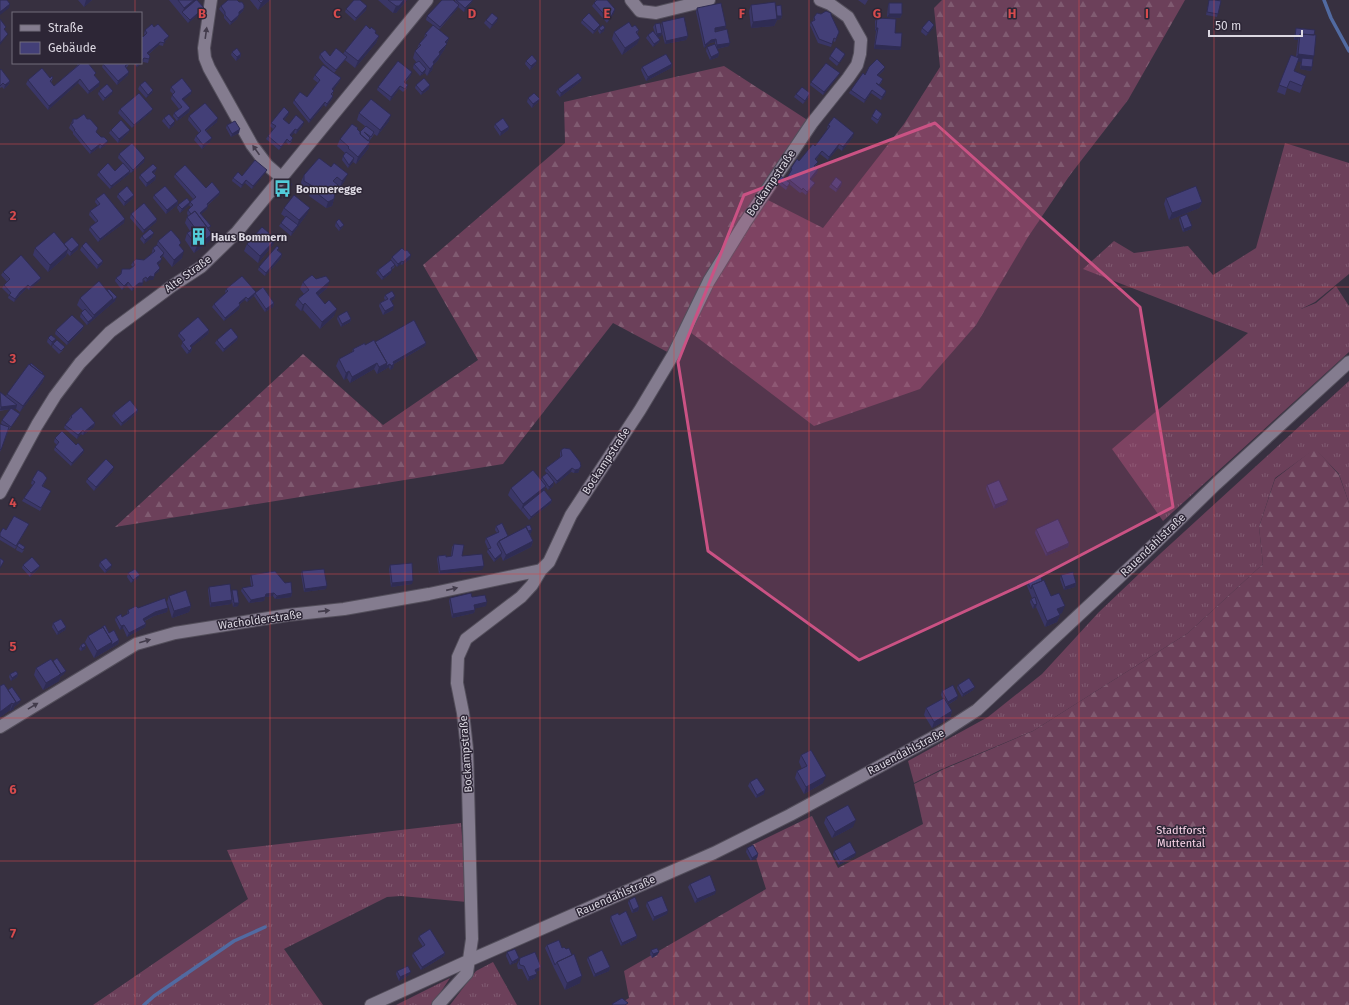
<svg xmlns="http://www.w3.org/2000/svg" width="1349" height="1005" viewBox="0 0 1349 1005" font-family="'Fira Sans',sans-serif">
<defs>
<pattern id="grass-tufts" width="24" height="20" patternUnits="userSpaceOnUse"><rect width="24" height="20" fill="#6c405a"/><path d="M3 7l-1-3M5 7V3M7 7l1-3M15 17l-1-3M17 17v-4M19 17l1-3" fill="none" stroke="#805b71"/></pattern>
<pattern id="forest-firs" width="22" height="20" patternUnits="userSpaceOnUse"><rect width="22" height="20" fill="#6c405a"/><path d="M5 1l3.5 6h-7zM16 11l3.5 6h-7z" fill="#805b71"/></pattern>
</defs>
<rect width="100%" height="100%" fill="#373040"/>
<!-- grass -->
<path fill="url(#grass-tufts)" d="M1285,143l64,20v111l-34,28 -14,7 15,-6 20,-17 13,20v46l-186,169 -51,-72 136,-116 -165,-64 31,-28 20,12 54,-7 25,29 43,-27z
M1349,381v122l-10,-29 -24,-25 -40,29 -16,49 4,37 -75,69 -155,98 -91,38 -28,14 -6,-22 80,-44 54,-43 57,-62 62,-59z
M461,823l6,79 -66,-6 -14,1 -103,52 39,56h-230l155,-106 -21,-49z
M493,962l24,43h-67l26,-34z
M450,978l-18,27h-36z"/>
<!-- forest -->
<path fill="url(#forest-firs)" d="M942,0h243l-57,100 -58,75 -42,62 -52,88 -56,64 -106,37 -128,-97 -13,26 -60,-32 -110,141 -388,63 188,-173 80,71 95,-65 -55,-95 142,-122 -1,-41 160,-36 88,57 -50,74 61,31 81,-104 36,-57 -6,-59z
M1315,448l24,27 10,28v502h-732l12,-7 -5,-27 142,-82 -14,-44 60,-29 26,52 85,-44 -9,-40 28,-14 91,-39 155,-98 75,-69 -4,-37 16,-48z"/>
<g fill="none" stroke-linecap="round" stroke-linejoin="round">
<!-- stream -->
<path stroke="#516aa1" stroke-width="3.5" d="M1324,0l7,18 18,33
M144,1005l10,-9 80,-55 31,-14"/>
<defs>
<path id="minor" d="M211,0l-7,48 1,10 4,10 43,77 15,20 15,13
M631,0l9,11 16,2 53,-13
M0,493l37,-68 18,-29 25,-33 30,-31 62,-46 29,-19 36,-35 190,-232
M0,727l136,-83 39,-11 113,-18 56,-6 85,-15 112,-24
M371,1005l99,-45 244,-107 76,-38 153,-83 34,-22 163,-152 76,-74 133,-122
M438,1005l29,-32 5,-34 -5,-190 -4,-36 -6,-30 1,-26 8,-18 55,-42 11,-12 9,-15 8,-8 22,-47 69,-105 33,-55 36,-74 35,-57 68,-101 36,-45 9,-13 3,-11 1,-14 -13,-23 -18,-13 -10,-4"/>
</defs>
<!-- minor casing -->
<use href="#minor" stroke="#534e5b" stroke-width="14"/>
<!-- minor -->
<use href="#minor" stroke="#847c8f" stroke-width="12"/>
</g>
<!-- wall -->
<path fill="#3a3666" d="M78,0h14l-8,7z
M169,0h28l6,11 -15,12z
M250,0h20l-12,10z
M378,0h29l-11,13h-3z
M455,0h18l-2,3 -7,9 -6,-5 -1,2 -18,21 10,8 -5,12 -4,6 -2,4 -5,5 -1,5 -5,6 -2,-3 -5,3 -7,-8 1,-4 3,-1 -4,-5 2,-7 2,-2 2,-5 5,-5 1,-5 8,-9 -7,-5 1,-4 28,-14z
M595,0h12l7,13 -7,10 -15,-17 2,-3 2,-2z
M858,0h10l-3,5z
M1209,0h12l-4,17 -11,-2z
M889,3l13,11 -2,4 -13,-1 1,-11z
M751,5l25,2 6,9 -1,3 -4,1 -3,6 -23,2 -2,-17z
M221,6l23,2 -1,3 -4,4 -2,4 -7,6 -6,-7v-3l-5,-6z
M697,8l29,18 -1,3 -10,2v1l14,14 -12,3 2,4 -1,4 -8,3 -4,-9 1,-4 8,-1v-4l-5,1 -6,5 -8,-36z
M346,9l20,1 -11,11 -10,-9z
M821,14l10,1 8,17 -4,10 -2,-1 -2,6 -13,-4 -8,-18 1,-3 2,-1 1,-4z
M877,18l18,15 6,14 -1,3 -26,-1 2,-18h-1v-10z
M486,20l11,1 -7,8 -6,-6z
M582,20l17,8 -6,6 -12,-11z
M662,22l26,14 -2,4 -21,4 -3,-11 -1,3 -3,1 2,3 -2,3 -5,4 -7,-9 2,-3 7,-2 -2,-6 2,-3 6,1z
M154,27l15,9 -2,3 -3,3 -1,4 -4,-1 -10,9v5l-1,4 -5,-1 -6,5 -3,-4h7l2,-26 2,-2 -1,-1 1,-4z
M632,27l7,3 -2,4v10l-15,11 -10,-16 2,-7z
M599,28l5,3 -4,3 -2,-3z
M922,28h11l-7,8 -5,-4z
M1296,28l17,31 -1,8 -1,4 -11,-2 1,-7 -3,-1 -4,10 12,5 -6,17 -13,-5 -2,7 -8,-3 14,-37 5,2 2,-17h-4l1,-8z
M370,29l6,2 -1,2 4,3 -3,7 -21,25 -10,-8 -11,13 -10,-9 -5,-6 1,-4 10,2 13,-2 2,-3z
M232,52l9,2 -1,4 -4,3 -5,-6z
M845,54l-1,3 -7,9 -8,-7 1,-3z
M526,61l10,3 -6,6 -5,-6z
M76,63h12l7,13 4,10 -11,8 -10,-11 -30,27 -22,-26 2,-4 25,-2 -1,3 -1,1 3,4 24,-21z
M129,63l-1,3 -2,2 2,7 -11,10 -15,-18 1,-3z
M672,64l-1,4 -25,13 -5,-11 1,-3z
M0,70l10,11 -1,3 -5,5 -2,-2 -2,1z
M884,70l-6,6 4,6 -3,4 7,5 -1,4 -4,5 -10,-7 -7,10 -15,-10 2,-3 14,-15z
M315,75l26,3 -2,4 -6,8v4l-1,1 1,1 -1,3 -6,8 -2,-2 -15,18 -16,-20 1,-3 13,-3 11,-14 -5,-4z
M411,75l-6,8 2,5 -4,4 -4,-3 -9,12 -13,-11 1,-3z
M838,76l-15,19 -13,-10 1,-3z
M582,78l-1,3 -21,16 -4,-5 2,-3z
M140,85l13,5 -1,3 -6,5 -8,-9z
M416,85l13,4 -8,6 -6,-7z
M171,87l20,7 -8,6 7,8 -1,4 -12,9 -4,-5 1,-3 5,-4 -8,-10 1,-4 1,-1 -3,-3z
M99,91l13,3 -9,7 -5,-7z
M810,93l-1,4 -6,7 -9,-7 2,-3z
M528,98l10,4 -6,6 -5,-6z
M120,109l31,3 -19,16 -14,-15z
M289,112l-1,3 -4,5 5,4 14,1 -7,9 -2,-1 -3,3 1,5 -3,4 -3,-3 -7,8 -13,-11 2,-3 5,-7 -3,-3 1,-3z
M359,113l30,8 -12,15 -3,-2 -1,2 -3,4 -1,1 1,1 -2,7 -12,15 -3,-2 -5,6 -6,-8 1,-4 2,-3 -8,-7 3,-7 18,-11 -1,2 3,2 5,-6 -8,-6z
M882,114l-1,3 -4,7 -6,-5 1,-3z
M189,116l28,6 -11,9 4,11 -8,7 -8,-9 2,-4 3,-3 -11,-13z
M164,118l10,7 -5,4 -7,-8z
M73,119l23,13 10,13 -6,4 -1,-2 -9,7 -17,-20v-2l-4,-4z
M495,124l14,3 -1,3 -8,6 -6,-9z
M227,125l12,8 -8,4 -5,-9z
M828,125l25,12 -11,14 -4,-3 -10,12 -8,-6 -4,6 2,2 -3,5 3,2 -1,4 -6,7 4,3 -2,3 -7,9 -4,-3 -2,1 -11,-9 -3,6 -9,-7 1,-3 8,1 5,-9 -1,-1 1,-3 24,-22 13,-17 -1,-1z
M111,130h19l-2,3 -10,10 -9,-10z
M119,154l25,8 -13,11 -1,-1 -1,2 -19,15 -13,-14 2,-3 16,-1 8,-8 -5,-5z
M319,158l26,22 -5,8 -2,-2 -3,7 -1,6 -2,7 -6,2 -17,-12 1,-3 -8,-6 -1,-5 3,-7z
M157,168l-2,4 -1,1 2,3 -1,4 -9,7 -7,-9 1,-3z
M267,170l-2,3 -13,16 -7,-6 -4,5 -9,-7 1,-3z
M175,174l31,14 14,4 -1,3 -11,10 -1,4 -6,5 9,15 -1,1 3,4 -2,7 -16,12 -9,-13 2,-7 3,-2 -5,-8 2,-6 1,-1 -1,-3 1,-3 3,-3 -2,-2 1,-3 3,-3 -19,-22z
M842,182l-1,4 -5,6 -7,-5 2,-3z
M292,184l-2,4 -4,6 -2,-2 1,-3z
M118,194l15,4 -9,8 -7,-9z
M154,195l24,6 -1,4 -11,9 -13,-16z
M1166,198l36,4 -3,6 -30,12 -5,-16z
M96,199l28,24 -26,19 -9,-12 1,-3 6,-4 -7,-8 1,-4 8,-5 -3,-4z
M178,205h11l-9,8 -3,-5z
M284,208l23,6 -16,22 -12,-10 6,-9 -4,-3z
M131,214l26,5 -1,3 -13,11 -13,-15z
M1180,217l11,12 -8,3 -4,-12z
M336,222l8,3 -2,3 -3,3 -4,-5z
M142,236l10,1 -8,7 -4,-5z
M158,241l22,5 2,12 -10,9 -9,-11 -2,2 -1,5 -2,2 1,6 -5,4 -1,5h-4l-3,2 -2,-2 -1,2 -1,4h-4l-6,5 -5,-5 -5,4 -7,-9 1,-3 4,-3 2,-6h8l3,-2 -2,-2 2,-3 11,-2 8,-7v-1l1,-4 4,-3z
M64,244l14,5 -8,7 -3,-3 -1,3 -18,16 -15,-17 2,-7z
M247,244l26,1 -15,18 -14,-12z
M82,246l21,15 -1,3 -5,5 -17,-19z
M278,250l4,4 -1,4 -16,18 -7,-6 1,-3z
M392,257l18,2 -8,6 -1,-1 -4,3 -6,-7 4,5 -1,3 -2,1 -1,4 -9,7 -6,-7 2,-3 13,-10z
M3,272l38,6 -2,3 -10,9 -2,-2 -8,8 -5,6 -6,-4 1,-3 -7,-7 2,-3 3,-3 -6,-7z
M316,279l11,9 -9,8 16,20 -14,13 -17,-19 -2,1 -6,-6 3,-6 6,-5 -4,-5 3,-7z
M226,289l30,4 18,10 -1,4 -8,5 -11,-16 -7,6 -2,-2 -5,4v1l-1,4 -15,12 -12,-14 2,-3 12,-11 -1,-1z
M385,295l10,1 -1,3 -3,2 2,9 -10,5 -4,-9 1,-3 5,-3 -1,-2z
M80,298l35,3 -28,24 -7,-8 1,-4 2,-2 -6,-6z
M338,316l13,3 -1,3 -9,5 -4,-8z
M84,326l-2,4 -15,15 -12,-11 1,-4z
M209,330l-1,4 -17,13 1,1 -1,4 -4,2 -6,-8 2,-4 -5,-6 1,-3z
M238,337l-1,3 -14,12 -8,-9 2,-3z
M48,338l6,4 -3,4 -4,-4z
M375,342l51,1 -1,3 -31,18 -1,4 -3,2 -1,-3 -12,7 -3,-5 -24,14 -3,-5 -3,2 -8,-14 3,-7 13,-7 1,-3z
M53,344l10,6 -4,4 -7,-7z
M43,375l2,1 -3,7 -22,29 -4,-3h-3l7,5 -2,3 -9,13v-1l-9,23v-28l3,1 -2,-2 1,-3 8,-11 -10,2v-19l6,4 1,-2z
M138,410l-1,3 -16,13 -9,-10 2,-3z
M71,416l24,7 -1,4 -11,8 -2,-1 -4,5 -13,-11 1,-3 5,-6h-1z
M55,438l21,7 8,5 -1,3 -12,13 -17,-16 1,-3 2,-2 -3,-3z
M561,450l20,16 -3,7h-4l-3,-1 -15,12 -11,-13 1,-3 14,-11v-4z
M113,471l-19,20 -8,-9 1,-3z
M542,477l12,5 -1,4 -5,4 -2,-3 -2,3 8,10 -1,3 -22,17 -21,-25 3,-7 30,-8z
M47,478l-4,8 6,8 -9,17 -18,-10 2,-3 9,-13 -2,-1 1,-4z
M987,485l19,19 -12,5 -8,-20z
M496,526l12,10 23,-3 -1,1 3,7 -2,6 -28,14 -2,-5 -7,6 -7,-10 1,-3 -3,-7 1,-4 11,-5 -2,-3z
M27,527l-12,22 -15,-9v-7l6,-3z
M1036,529l33,14 -1,4 -22,9 -11,-23z
M454,544l8,12 20,14 -43,4 -2,-15 1,-3 8,1 5,-1 1,-9z
M17,546l7,4 -2,3 -6,-3z
M100,562l11,6 -6,5 -6,-7z
M23,565l17,1 -2,3 -8,8 -8,-9z
M390,565l22,19 -21,3 -2,-18z
M302,571l24,18 -22,3 -3,-18z
M128,573l10,5 -7,5 -4,-6z
M251,575l41,18 -1,4 -16,2 -2,-3 -8,1 -1,4 -15,2 -8,-12 1,-3 9,-2 -1,-8z
M1061,575l15,8 -1,4 -11,3 -4,-11z
M1042,581l20,32 -3,1 1,1 -3,7 -12,5 -9,-20 -3,2 -3,-7 1,-3 1,-1 -5,-12 1,-3z
M209,587l22,6 1,-3 6,16 -5,1 -1,-6 -1,3 -21,3 -2,-17z
M169,596l22,10 -2,6 -17,6 -5,-16z
M472,597l14,9 -11,2v2l-1,3 -22,5 -3,-17 1,-3z
M138,608h30l-1,4 -13,4 -9,5 1,3 -1,3 -18,10 -4,-9 -3,2 -5,-10 1,-3h6l5,-3 1,-4z
M53,623l13,4 -1,3 -8,5 -5,-8z
M109,633l10,7 -1,4 -24,14 -9,-16 3,-6z
M81,645l5,1 -1,3 -4,2 -2,-2z
M53,661l11,13 -4,3 -1,4 -16,9 -9,-15 2,-7z
M10,674h8l-1,3 -6,4 -2,-4z
M958,685l17,2 -2,3 -11,7 -5,-9z
M0,686l8,4 13,10 -2,3 -5,4v2l-4,2v-1l-10,7z
M942,691l15,8 -9,6 4,6 -2,7 -18,10 -8,-13 2,-7 17,-9 -2,-4z
M801,755l22,28 -19,11 -9,-16 2,-7 5,-2 -3,-7z
M750,782l14,12 -8,4 -8,-12z
M826,817l27,10 -21,11 -8,-15z
M747,848l11,6 -1,4 -6,3 -5,-9z
M834,851l21,5 -16,9 -6,-10z
M690,884l25,10 -20,9 -7,-16z
M629,900l10,7 -1,4 -6,2 -4,-10z
M647,902l20,12 -14,7 -7,-15z
M619,915l18,21 -1,3 -15,7 -11,-25 1,-5z
M419,936l26,17 -1,3 -23,14 -9,-14 1,-3 10,-6 -5,-8z
M547,945l15,3 18,35 -15,7 -11,-22 -9,-20z
M651,950l8,2 -2,3 -5,3 -2,-4z
M507,952l10,10 -7,3 -4,-9z
M588,957l22,10 -1,4 -15,6 -7,-17z
M520,958l20,12 -4,2 -1,6 -7,3 -6,-12h-4l-1,-4z
M397,971l12,4 -10,6 -3,-7z"/>
<!-- shaded-wall -->
<path fill="#2f2c53" d="M86,0h6l-8,7z
M194,0h3l-14,12 1,-4z
M264,0h6l-12,10 3,-7z
M404,0h3l-11,13h-3l3,-7z
M473,0l-2,3 -7,9 1,-4z
M10,4l-1,4 -9,7v-3z
M459,5l-2,4 -19,21 2,-3z
M367,6l-1,4 -11,11 1,-3z
M204,8l-1,3 -15,12 2,-3z
M244,8l-1,3 -5,5 1,-4z
M615,9l-1,4 -7,10 2,-3z
M889,14h13l-2,4 -13,-1z
M239,15l-2,4 -7,6 1,-3z
M777,16h5l-1,3 -4,1 -3,6 -23,2 2,-6z
M498,18l-1,3 -7,8 2,-4z
M600,25l-1,3 -6,6 1,-3z
M934,25l-1,3 -7,8 2,-3z
M726,26l-1,3 -12,2 2,-3z
M605,28l-1,3 -4,3 1,-3z
M876,28h2l-2,3h-1z
M662,33l-1,3 -5,2 1,-4z
M8,34l-2,3 -6,8v-2z
M169,36l-2,3 -4,4 1,-3z
M379,36l-3,7 -21,25 3,-7z
M688,36l-2,4 -21,4 1,-3z
M1295,37h4l-1,3h-4z
M449,38l-5,12 -4,6 -2,4 -5,5 -1,5 -5,6 6,-14 12,-20z
M640,38l-3,6 -15,11 3,-7z
M716,39l-1,3 -5,1 -6,5 1,-3 6,-5z
M660,40l-2,3 -5,4 1,-3z
M160,42l-1,3 -13,11 1,-3z
M730,43l-1,3 -13,3 1,-4z
M875,45l26,2 -1,3 -26,-1z
M719,53l-1,4 -8,3 1,-3z
M241,54l-1,4 -4,3 1,-4z
M845,54l-1,3 -7,9z
M1298,54l16,2 -2,7 -10,-5 -1,4 -6,-1z
M144,58l-1,4 -6,5 1,-4h3v-2z
M537,61l-1,3 -6,6 1,-4z
M672,64l-1,4 -25,13 2,-4z
M1301,66l11,1 -1,4 -11,-2z
M885,67l-1,3 -8,8 1,-3z
M426,69l-1,4 -5,3 2,-3z
M129,72l-1,3 -11,10 1,-4z
M412,72l-1,3 -9,10 2,-3z
M840,73l-2,3 -15,19 1,-3z
M341,78l-2,4 -8,11 1,-4z
M582,78l-1,3 -21,16 1,-4z
M80,79l-2,4 -30,27 1,-4z
M10,81l-1,3 -5,5 1,-4z
M100,82l-1,4 -11,8 1,-3z
M430,85l-1,4 -8,6 1,-3z
M400,86l-1,3 -9,12 1,-4z
M153,90l-1,3 -6,5 2,-3z
M872,90l-1,3 -7,10 1,-3z
M113,91l-1,3 -9,7 2,-3z
M192,91l-1,3 -10,8 1,-3z
M886,91l-1,4 -4,5 1,-3z
M810,93l-1,4 -6,7 2,-3z
M333,96l-1,3 -6,8 1,-3z
M540,99l-2,3 -6,6 1,-4z
M325,102l-1,3 -15,18 1,-3z
M190,108l-1,4 -12,9 1,-3z
M153,109l-2,3 -19,16 2,-3z
M289,112l-1,3 -6,7 1,-3z
M391,115l-2,6 -12,15 3,-6z
M218,118l-1,4 -14,11 2,-3z
M175,121l-1,4 -5,4 1,-3z
M304,122l-1,3 -7,9 1,-4z
M509,127l-1,3 -8,6 1,-4z
M240,129l-1,4 -8,4 1,-3z
M295,129l-1,4 -5,6 1,-4z
M130,130l-2,3 -10,10 1,-4z
M854,133l-1,4 -11,14 1,-4z
M212,138l-2,4 -8,7 1,-4z
M287,139l-1,3 -7,8 2,-3z
M108,141l-2,4 -6,4 2,-3z
M370,142l-2,7 -12,15 2,-7z
M100,144l-1,3 -9,7 1,-3z
M839,144l-1,4 -10,12 1,-3z
M822,151l-2,3 -6,8 1,-3z
M145,158l-1,4 -13,11 2,-3z
M354,158l-1,4 -5,6 1,-3z
M157,168l-2,4 -4,3 1,-3z
M818,169l-1,4 -8,10 1,-4z
M267,170l-2,3 -13,16 1,-3z
M130,171l-1,3 -19,15 1,-3z
M348,174l-3,6 -5,8 2,-7z
M156,176l-1,4 -9,7 1,-4z
M246,180l-1,3 -4,5 1,-3z
M842,182l-1,4 -5,6 1,-3z
M815,183l-2,3 -7,9 1,-3z
M292,184l-2,4 -4,6 1,-4z
M338,185l-2,7 -5,6 3,-7z
M220,192l-1,3 -14,12 2,-3z
M134,195l-1,3 -9,8 1,-4z
M334,199l-2,7 -6,2 2,-6z
M178,201l-1,4 -11,9 1,-4z
M190,202l-1,3 -9,8 2,-4z
M1202,202l-3,6 -30,12 3,-7z
M208,206l-1,3 -8,7 1,-3z
M310,208l-3,6 -16,22 1,-4 5,-6 2,-6z
M125,219l-1,4 -26,19 2,-3z
M157,219l-1,3 -13,11 1,-3z
M344,225l-2,3 -3,3 1,-3z
M1192,226l-1,3 -8,3 1,-3z
M154,233l-2,4 -8,7 1,-4z
M212,234l-2,7 -16,12 3,-7z
M276,239l-3,6 -15,18 2,-7z
M79,245l-1,4 -8,7 1,-4z
M68,249l-2,7 -18,16 2,-7z
M184,251l-2,7 -10,9 2,-7z
M164,253l-1,3 -5,4 2,-3z
M282,254l-1,4 -16,18 1,-3z
M411,255l-1,4 -8,6 1,-3z
M162,259l-2,4 -5,4 2,-4z
M103,261l-1,3 -5,5 1,-4z
M402,261l-1,3 -4,3 1,-3z
M160,268l-1,3 -6,5 2,-3z
M392,270l-1,3 -9,7 1,-3z
M150,276l4,1 -1,3h-4l-3,2 1,-3z
M41,278l-2,3 -10,9 1,-3z
M330,281l-3,7 -14,12 3,-7z
M128,282l-1,4 -5,4 2,-4z
M139,283h4l-1,3h-4l-6,5 1,-3z
M28,285l-1,3 -8,8 -5,6 1,-3 5,-7z
M255,293l-1,3 -7,6 1,-3z
M395,296l-1,3 -5,3 1,-3z
M117,297l-2,4 -28,24 1,-3 5,-4 1,-3 19,-17z
M246,297l-1,3 -8,6 2,-3z
M274,303l-1,4 -8,5 1,-3z
M305,303l-2,7 -2,1 2,-6z
M240,305l-1,4 -15,12 1,-3z
M394,306l-1,4 -10,5 2,-4z
M337,309l-3,7 -14,13 2,-7z
M351,319l-1,3 -9,5 1,-3z
M84,326l-2,4 -15,15 1,-3z
M209,330l-1,4 -19,15 1,-3z
M238,337l-1,3 -14,12 1,-3z
M56,339l-2,3 -3,4 1,-4z
M426,343l-1,3 -33,19 1,-3z
M192,348l-1,4 -4,2 2,-3z
M377,363l-3,6 -24,14 2,-6z
M387,363l3,1 -1,3 -12,7 2,-7z
M394,364l-1,4 -3,2 1,-4z
M349,371l-2,7 -3,2 2,-7z
M45,376l-3,7 -22,29 3,-6z
M17,405l-1,4 -16,1 1,-3z
M138,410l-1,3 -16,13 1,-3z
M95,423l-1,4 -11,8 1,-3z
M83,430l-2,4 -4,5 1,-4z
M84,450l-1,3 -12,13 1,-3z
M581,466l-3,7h-4l1,-3z
M114,467l-1,4 -19,20 2,-4z
M572,468l-1,4 -15,12 1,-3z
M554,482l-1,4 -5,4 1,-3z
M546,486l-3,7 -20,14 -2,4 2,-7z
M552,500l-1,3 -22,17 2,-3z
M1008,500l-2,4 -12,5 1,-4z
M532,530l-1,3 -4,2 1,-4z
M533,541l-2,6 -28,14 3,-6z
M1069,543l-1,4 -22,9 1,-3z
M502,553l-1,3 -7,6 1,-3z
M112,565l-1,3 -6,5 1,-3z
M40,566l-2,3 -8,8 1,-4z
M484,566l-2,4 -43,4 1,-3z
M140,575l-2,3 -7,5 2,-3z
M413,581l-1,3 -21,3 1,-4z
M1076,583l-1,4 -11,3 1,-3z
M327,586l-1,3 -22,3 1,-3z
M274,593l-1,3 -8,1 -1,4 -15,2 2,-3 15,-6z
M292,593l-1,4 -16,2 2,-3z
M232,600l-1,4 -21,3 1,-4z
M487,602l-1,4 -13,3 1,-4z
M234,603h5l-1,3 -5,1z
M1037,604l-1,3 -3,2 1,-4z
M191,606l-2,6 -17,6 2,-7z
M1065,606l-3,7 -7,3 2,-7z
M168,608l-1,4 -13,4 -12,6 1,-3 12,-7z
M475,610l-1,3 -22,5 1,-4z
M1060,615l-3,7 -12,5 2,-6z
M146,624l-1,3 -18,10 2,-4z
M124,625l-1,3 -3,2 1,-4z
M66,627l-1,3 -8,5 1,-3z
M119,640l-1,4 -24,14 3,-7 15,-9z
M86,646l-1,3 -4,2 1,-3z
M66,671l-2,3 -4,3 -1,4 -16,9 3,-7z
M18,674l-1,3 -6,4 1,-3z
M975,687l-2,3 -11,7 1,-3z
M958,696l-1,3 -10,6 1,-3z
M21,700l-2,3 -5,4v2l-4,2 3,-7z
M12,703l-2,7 -10,7v-5z
M952,711l-2,7 -18,10 2,-6z
M826,776l-3,7 -19,11 2,-7z
M765,790l-1,4 -8,4 1,-3z
M856,820l-3,7 -21,11 3,-6z
M856,853l-1,3 -16,9 1,-3z
M758,854l-1,4 -6,3 1,-3z
M716,891l-1,3 -20,9 2,-4z
M639,907l-1,4 -6,2 1,-3z
M668,911l-1,3 -14,7 1,-4z
M637,936l-1,3 -15,7 1,-3z
M659,952l-2,3 -5,3 1,-4z
M445,953l-1,3 -23,14 1,-3z
M519,958l-2,4 -7,3 2,-3z
M541,967l-1,3 -6,3 1,-3z
M610,967l-1,4 -15,6 1,-3z
M411,972l-2,3 -10,6 1,-4z
M537,974l-2,4 -7,3 1,-4z
M582,976l-2,7 -15,7 2,-7z"/>
<!-- building -->
<path fill="#433f77" stroke="#2f2c53" d="M0,0h7l3,4 -10,8z
M178,0h16l-10,8z
M196,0h1l7,8 -14,12 -8,-8z
M228,0h9l2,2h3l2,3v3l-5,4v3l-8,7 -6,-7v-3l-4,-6z
M258,0h6l-3,3z
M354,0h6l7,6 -11,12 -10,-9z
M388,0h16l-5,6h-3z
M442,0h11l6,5 -19,22 -13,-11z
M456,0h17l-8,8z
M597,0h10l8,9 -6,11 -15,-17z
M1209,0h6l6,1 -3,13 -11,-2z
M775,2l2,17 -24,3 -2,-17z
M721,3l5,23 -11,2v4l12,-3 3,14 -13,2 -1,-6 -5,1 -6,5 -8,-37z
M889,3h13v11h-13z
M781,5l1,11h-5l-1,-10z
M826,11l5,2v2l8,17 -3,7 -2,-1 -2,6 -13,-5 -8,-17 4,-2 -1,-3 3,-4 4,1z
M492,13l6,5 -6,7 -6,-5z
M589,13l11,12 -6,6 -12,-11z
M684,17l4,19 -22,5 -4,-19z
M877,18l19,1 -1,14h7l-1,14 -26,-2 3,-17h-2z
M0,19l6,8 -2,2 4,5 -8,9z
M929,20l5,5 -6,8 -6,-5z
M629,22l3,5 3,-2 4,5 -3,2 4,6 -15,10 -11,-16z
M660,23l2,10 -5,1 -2,-10z
M152,24l2,3 4,-3 11,12 -5,4 1,3 -5,-1 -13,11 3,3 -1,3 -5,-1 -3,3v-24l1,-1 1,1 4,-4 -2,-3z
M366,25l4,4 1,-2 5,4 -1,2 4,3 -21,25 -13,-10z
M433,25l16,13 -4,4 2,2 -8,8 1,2 -7,8 1,2 -4,5 -15,-18 6,-6 -2,-1 8,-9 -2,-1z
M603,25l2,3 -4,3 -2,-3z
M1296,28l19,2 -1,5 -14,-1 -1,3h-4z
M653,31l7,9 -6,4 -6,-9z
M1300,34l16,1 -2,21 -16,-2z
M715,44l4,9 -8,4 -4,-10z
M836,47l9,7 -6,9 -9,-7z
M237,48l4,6 -4,3 -5,-5z
M336,48l11,9 -11,13 -11,-9 -5,-7 5,-4 5,6z
M666,54l6,10 -24,13 -6,-10z
M532,55l5,6 -6,5 -5,-5z
M1291,55l8,3 -5,13 12,5 -4,10 -12,-5 -3,7 -8,-3z
M1302,58l11,1 -1,8 -11,-1z
M877,59l8,8 -8,8 6,4 -4,6 -3,-2 10,8 -4,6 -10,-7 -7,10 -14,-10 12,-17 2,2 4,-8z
M398,61l14,11 -8,10 4,3 -3,4 -5,-3 -9,11 -13,-10z
M419,61l7,8 -4,4 -8,-9z
M80,63h8l8,10 -2,2 6,7 -11,9 -9,-12 -31,27 -21,-26 14,-12 8,10 2,-2 1,2 -3,3 4,5 26,-22z
M105,63h24l-4,3 4,6 -11,9 -15,-17z
M826,63l14,10 -16,19 -13,-10z
M323,65l18,13 -9,11 2,2 -3,3 2,2 -6,8 -2,-2 -15,18 -16,-20 6,-8 7,5 13,-17 -5,-5z
M1,69l9,12 -5,4 -2,-2 -3,3v-16z
M578,73l4,5 -21,15 -3,-4z
M182,78l10,13 -10,8 8,9 -12,10 -4,-5 8,-6 -10,-12 3,-3 -4,-5z
M424,78l6,7 -8,7 -6,-7z
M145,81l8,9 -5,5 -8,-10z
M107,84l6,7 -8,7 -6,-7z
M802,87l8,6 -5,8 -9,-7z
M139,93l14,16 -19,16 -14,-16z
M534,93l6,6 -7,5 -5,-6z
M371,99l20,16 -11,15 -21,-17z
M205,103l13,15 -13,12 7,8 -9,7 -7,-9 5,-5 -12,-15z
M284,107l5,5 -6,7 6,5 7,-9 8,7 -7,8 -2,-1 -5,6 3,3 -3,4 -3,-3 -6,8 -13,-11 8,-10 -5,-3z
M876,109l6,5 -4,6 -6,-4z
M84,114l3,5h3l8,9 -2,4 5,5h3l4,4 -6,5 -2,-2 -9,7 -17,-21h1l-4,-6 2,-1v-4h4z
M169,114l6,7 -5,5 -6,-8z
M834,117l20,16 -11,14 -4,-3 -10,13 -7,-6 -7,8 3,3 -4,4 4,3 -8,10 5,4 -8,9 -4,-4 -1,2 -15,-12 5,-9 -1,-1 6,-9 2,2 14,-17 2,2 15,-20 -2,-1z
M503,118l6,9 -8,5 -6,-8z
M121,120l9,10 -11,9 -8,-9z
M235,121l5,8 -8,5 -5,-9z
M352,124l6,4 -1,1 4,4 -1,1 10,8 -12,15 -10,-9 1,-1 -9,-8z
M366,126l8,6 -3,5 -7,-5 6,6 -2,3 -8,-7v-2z
M132,143l13,15 -12,12 -14,-16z
M346,152l8,6 -5,7 -6,-9z
M319,158l12,9 3,-4 14,11 -6,7 -5,-4 -4,4 5,4 -4,6 1,2 -1,6 -6,3 -16,-13 2,-2 -10,-6v-6z
M255,160l12,10 -14,16 -7,-6 -4,5 -9,-7 5,-6 4,4z
M108,163l7,8 8,-8 7,8 -19,15 -12,-14z
M153,164l4,4 -5,4 4,4 -9,7 -7,-8z
M185,165l21,23 6,-6 8,10 -13,12 1,2 -8,7 11,13 -3,2 -13,-17 -4,3 -3,-4 5,-5 -3,-3 6,-5 -21,-23z
M781,176l9,7 -3,4 -9,-7z
M836,177l6,5 -5,7 -6,-5z
M290,183l2,1 -5,6 -2,-1z
M127,186l7,9 -9,7 -7,-8z
M165,186l13,15 -11,9 -13,-15z
M1196,186l6,16 -30,11 -6,-15z
M104,193l21,26 -25,20 -10,-12 8,-6 -8,-10 10,-7 -4,-5z
M294,195l16,13 -11,12 -15,-12z
M187,198l3,4 -8,7 -4,-4z
M144,203l13,16 -13,11 -13,-16z
M195,211l17,23 -15,12 -10,-13 8,-5 -8,-11z
M1187,214l5,12 -8,3 -4,-12z
M286,216l12,9 -6,7 -11,-9z
M339,219l5,6 -4,3 -4,-6z
M262,227l14,12 -16,17 -13,-12z
M150,229l4,4 -9,7 -3,-4z
M171,230l8,9 2,4 -2,2 5,6 -10,9 -16,-19z
M54,232l14,17 -18,16 -15,-17z
M72,237l7,8 -8,7 -7,-8z
M86,242l17,19 -5,4 -16,-19z
M157,245l7,8 -4,4 2,2 -5,4 3,5 -5,5 -1,4 -4,-1 -3,3 -1,-2 -3,2v4h-4l-6,5 -5,-6 -4,4 -8,-8 5,-4 1,-5h8l5,-4 -2,-3 3,-3 8,1 11,-9 -2,-3z
M277,246l2,2 -2,2 5,4 -16,19 -7,-6z
M402,248l3,3 2,-1 4,5 -8,7 -1,-1 -4,3 -6,-7z
M21,255l20,23 -11,9 -2,-2 -8,7 -5,7 -6,-4 2,-2 -7,-8 6,-6 -7,-7z
M391,260l4,5 -4,3 1,2 -9,7 -5,-7z
M312,275l4,4 10,-3 4,5 -14,12 9,11 4,-4 8,9 -15,13 -17,-19 -2,2 -5,-6 11,-9 -6,-8z
M242,276l14,16 -8,7 -2,-2 -7,6 1,2 -15,13 -11,-14 14,-13 -2,-2z
M99,281l14,17 -19,17 -14,-17z
M263,287l11,16 -8,6 -11,-16z
M109,289l8,8 -5,4 1,-3 -6,-8z
M392,291l3,5 -5,3 4,7 -9,5 -5,-8 8,-4 -3,-4z
M85,309l8,9 -5,4 -7,-9z
M347,311l4,8 -9,5 -4,-8z
M72,315l12,11 -16,16 -12,-12z
M198,317l11,13 -19,16 2,2 -3,3 -7,-9 3,-2 -6,-7z
M414,320l12,23 -33,19 1,2 -3,2 -1,-2 -4,2 1,-3 -12,-21z
M231,328l7,9 -14,12 -7,-9z
M51,335l5,4 -4,3 -4,-4z
M57,340l8,7 -4,4 -8,-7z
M374,340l13,23 -8,4 -2,-4 -25,14 -3,-6 -3,2 -7,-14 15,-8 -1,-2 12,-6v2z
M31,363l12,10 -1,1 -12,-9z
M29,364l16,12 -22,30 -16,-12z
M0,392l17,13 -16,2z
M130,400l8,10 -16,13 -8,-10z
M81,407l14,16 -11,9 -1,-2 -5,5 -13,-10 7,-8 -1,-1z
M11,408l9,6 -9,13 -9,-7z
M0,424l9,3 -8,23 -1,-1z
M62,431l14,14 2,-2 6,7 -12,13 -17,-16 4,-5 -4,-4z
M564,448l6,1 10,13 1,4 -2,3 -4,1 -3,-2 -15,13 -11,-13 16,-12 -1,-6z
M106,459l8,8 -18,20 -9,-8z
M38,470l5,3 4,5 -5,8 9,5 -10,17 -17,-10 11,-16 -3,-2z
M533,470l13,16 -23,18 -12,-16z
M547,473l7,9 -5,5 -7,-10z
M999,480l9,20 -13,5 -8,-20z
M544,490l8,10 -21,17 -8,-10z
M14,516l15,8 -13,22 -16,-10v-3l3,-5 3,2z
M1058,519l11,24 -22,10 -11,-24z
M502,523l6,13 -9,5 -2,3 5,9 -7,6 -7,-10 3,-1 -5,-10 13,-6 -3,-6z
M530,525l2,5 -4,1 -2,-5z
M526,527l7,14 -27,14 -7,-14z
M19,543l6,4 -2,3 -6,-4z
M454,544l10,1 -2,11 20,-2 2,12 -44,5 -2,-15 8,-1v2l6,-1z
M32,557l8,9 -9,7 -8,-8z
M0,558l4,3 -4,7z
M106,558l6,7 -6,5 -6,-8z
M412,563l1,18 -21,2 -2,-18z
M135,569l5,6 -7,5 -5,-7z
M324,569l3,17 -22,3 -3,-18z
M275,571l10,12 6,-1 1,11 -15,3 -3,-3 -8,1 -1,3 -14,3 -9,-12 11,-2 -2,-11z
M1073,572l3,11 -11,4 -4,-12z
M1041,577l1,4 -10,4 -1,4 -3,-6z
M1044,580l7,16 8,-3 6,13 -8,3 3,6 -13,6 -15,-36z
M230,584l2,16 -21,3 -2,-16z
M186,590l5,16 -17,5 -5,-15z
M232,590h5l2,13h-5z
M471,593l1,4 13,-2 2,7 -13,3 1,5 -22,4 -3,-16z
M1035,597l2,7 -3,1 -3,-6z
M165,598l3,10 -13,4 -12,7 3,5 -17,9 -5,-8 -3,1 -5,-9 5,-3 1,3 7,-4 -1,-3 8,-4 2,2z
M61,619l5,8 -8,5 -5,-9z
M105,625l4,8 5,-3 5,10 -8,5 1,-3 -9,-15 -2,1z
M103,627l9,15 -15,9 -9,-15z
M84,643l2,3 -4,2 -1,-3z
M57,658l9,13 -7,4 2,-1 -8,-13z
M51,659l10,15 -15,9 -10,-15z
M16,671l2,3 -6,4 -2,-4z
M969,678l6,9 -12,7 -5,-9z
M4,684l12,18 -3,2 -1,-1 -12,9v-26z
M953,685l5,11 -10,6 -6,-11z
M12,687l9,13 -5,3v-1l-8,-12z
M944,698l8,13 -18,11 -8,-14z
M811,750l15,26 -20,11 -9,-16 10,-5 -6,-11z
M757,778l8,12 -8,5 -7,-13z
M848,805l8,15 -21,12 -9,-15z
M850,842l6,11 -16,9 -6,-11z
M753,845l5,9 -6,4 -5,-10z
M710,875l6,16 -19,8 -7,-15z
M662,896l6,15 -14,6 -7,-15z
M635,897l4,10 -6,3 -4,-10z
M626,911l11,25 -15,7 -11,-25v-2l7,-3 1,2z
M430,929l15,24 -23,14 -9,-14 12,-8 -6,-9z
M559,940l3,8 2,-1 2,2 3,-1 3,7 -15,7 -2,3 -8,-20z
M657,948l2,4 -6,2 -2,-4z
M515,949l4,9 -7,4 -5,-10z
M602,950l8,17 -15,7 -7,-17z
M535,952l6,15 -6,3 2,4 -8,3 -5,-11 -4,-1 -1,-3 1,-4z
M574,954l8,22 -15,7 -10,-21z
M408,966l3,6 -11,5 -3,-6z
M622,998l6,5 -3,2h-12l-1,-1z"/>
<!-- one-way arrows -->
<defs><path id="oneway-solid" d="M-6-.8H1V-3.2L6.5 0L1 3.2V.8H-6Z"/></defs>
<g fill="#433c4c">
<use href="#oneway-solid" transform="translate(206 33) rotate(-82)"/>
<use href="#oneway-solid" transform="translate(256 150) rotate(-125)"/>
<use href="#oneway-solid" transform="translate(452 589) rotate(-13)"/>
<use href="#oneway-solid" transform="translate(324 611) rotate(-6)"/>
<use href="#oneway-solid" transform="translate(145 641) rotate(-16)"/>
<use href="#oneway-solid" transform="translate(33 706) rotate(-31)"/>
</g>
<!-- marked area -->
<path fill="#ca5284" fill-opacity="0.2" stroke="#ca5284" stroke-width="3" stroke-linejoin="round" d="M935,123l205,184 33,200 -138,72 -176,81 -151,-109 -30,-189 66,-167z"/>
<!-- grid -->
<path fill="none" stroke="#d74b4d" stroke-width="1" stroke-opacity="0.55" d="M135,0v13M270,0v1005M405,0v1005M540,0v1005M674,0v1005M809,0v1005M944,0v1005M1079,0v1005M1214,0v1005M135,63v942M0,144h1349M0,287h1349M0,431h1349M0,574h1349M0,718h1349M0,861h1349"/>
<!-- icons -->
<defs>
<symbol id="bus-bare" viewBox="-9 -9 18 18"><path d="M-5-6H5V4H4V6H2V4H-2V6H-4V4H-5ZM-3.5-4V0h7V-4ZM-3.5 1.2v1.5H-2V1.2ZM2 1.2v1.5H3.5V1.2Z" fill="#52cbd9" stroke="#2d2636" stroke-width="2.5" paint-order="stroke"/></symbol>
<symbol id="building-bare" viewBox="-9 -9 18 18"><path d="M-4-6H4V6H1V3H-1V6H-4ZM-2.5-4.3h1.7v1.8h-1.7ZM.8-4.3h1.7v1.8H.8ZM-2.5-1h1.7V.8h-1.7ZM.8-1h1.7V.8H.8Z" fill="#52cbd9" stroke="#2d2636" stroke-width="2.5" paint-order="stroke"/></symbol>
</defs>
<g fill-rule="evenodd">
<use href="#bus-bare" x="270" y="176" width="25" height="25"/>
<use href="#building-bare" x="186" y="224" width="25" height="25"/>
</g>
<g text-anchor="middle" dominant-baseline="central" stroke-width="3" stroke-linejoin="round" paint-order="stroke">
<!-- street labels -->
<g font-size="11" fill="#dcd8e2" stroke="#2d2636">
<text transform="translate(771 183) rotate(-56)">Bockampstraße</text>
<text transform="translate(188 274) rotate(-36)">Alte Straße</text>
<text transform="translate(606 461) rotate(-57)">Bockampstraße</text>
<text transform="translate(1153 545) rotate(-44)">Rauendahlstraße</text>
<text transform="translate(260 620) rotate(-8)">Wacholderstraße</text>
<text transform="translate(906 752) rotate(-28)">Rauendahlstraße</text>
<text transform="translate(466 754) rotate(-94)">Bockampstraße</text>
<text transform="translate(616 896) rotate(-24)">Rauendahlstraße</text>
</g>
<!-- poi labels -->
<g font-size="11" font-weight="bold" fill="#dcd8e2" stroke="#2d2636" text-anchor="start">
<text x="296" y="189">Bommeregge</text>
<text x="211" y="237">Haus Bommern</text>
</g>
<!-- park labels -->
<g font-size="11" fill="#f8d3e7" stroke="#2d2636">
<text x="1181" y="830">Stadtforst<tspan x="1181" dy="13">Muttental</tspan></text>
</g>
</g>
<g font-size="13" text-anchor="middle" font-weight="bold" fill="#d74b4d" stroke="#2d2636" stroke-width="3" stroke-linejoin="round" paint-order="stroke">
<text x="202" y="18">B</text>
<text x="337" y="18">C</text>
<text x="472" y="18">D</text>
<text x="607" y="18">E</text>
<text x="742" y="18">F</text>
<text x="877" y="18">G</text>
<text x="1012" y="18">H</text>
<text x="1147" y="18">I</text>
<text x="13" y="220">2</text>
<text x="13" y="363">3</text>
<text x="13" y="507">4</text>
<text x="13" y="651">5</text>
<text x="13" y="794">6</text>
<text x="13" y="938">7</text>
</g>
<!-- legend -->
<rect x="12" y="12" width="130" height="52" fill="#2d2636" stroke="#736d7b"/>
<rect x="20" y="25" width="20" height="6" fill="#847c8f" stroke="#736d7b"/>
<text x="48" y="32" font-size="12" fill="#dcd8e2">Straße</text>
<rect x="20" y="42" width="20" height="12" fill="#433f77" stroke="#736d7b"/>
<text x="48" y="52" font-size="12" fill="#dcd8e2">Gebäude</text>
<!-- scale -->
<path d="M1209 30v6h93v-6" fill="none" stroke="#dcd8e2" stroke-width="2"/>
<text x="1215" y="30" font-size="12" fill="#dcd8e2" stroke="#2d2636" stroke-width="3" paint-order="stroke">50 m</text>
</svg>
